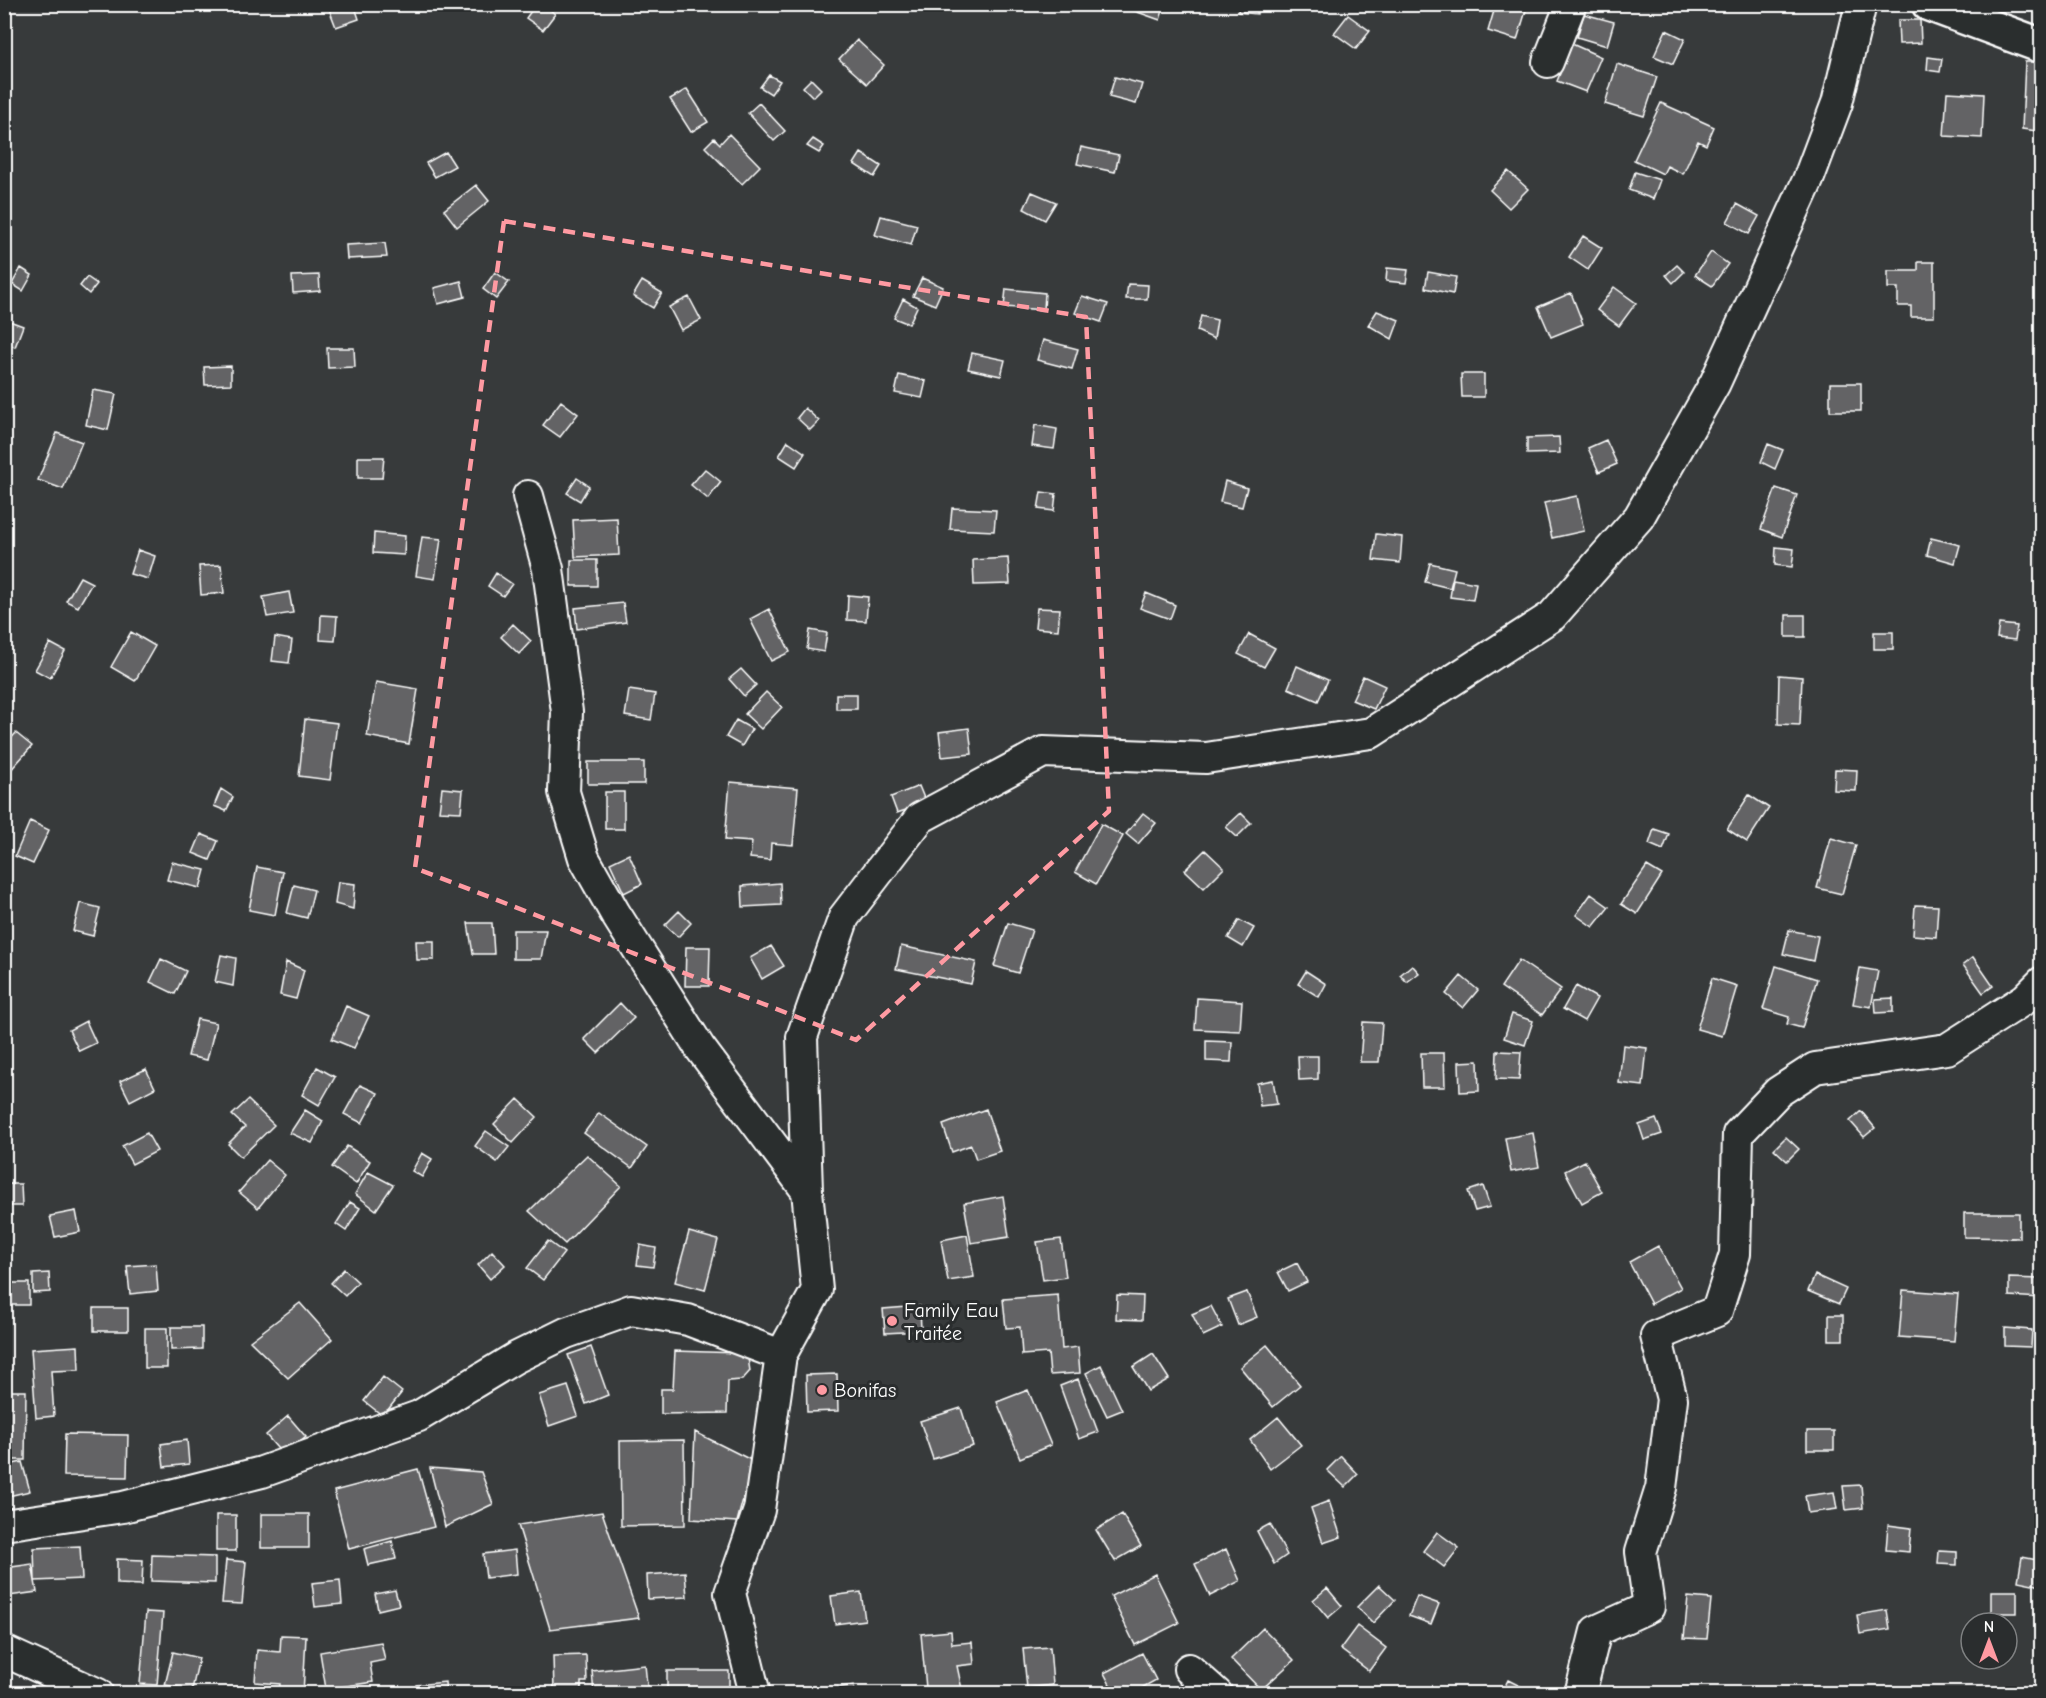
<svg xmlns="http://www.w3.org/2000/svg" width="2046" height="1698" viewBox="0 0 2046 1698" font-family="'Comic Neue',sans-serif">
<rect width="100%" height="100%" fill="#373a3b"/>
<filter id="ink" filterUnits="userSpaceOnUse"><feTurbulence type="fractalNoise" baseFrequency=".0167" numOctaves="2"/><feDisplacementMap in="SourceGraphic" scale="12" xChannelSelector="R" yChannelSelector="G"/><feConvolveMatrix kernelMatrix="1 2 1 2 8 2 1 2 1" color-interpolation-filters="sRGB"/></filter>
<g filter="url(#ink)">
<!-- building -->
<path fill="#636465" stroke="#fff" stroke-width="1.5" d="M344,4h10l5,15 -23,8 -7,-18z
M536,4h7l12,10 -12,16 -17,-12z
M1115,4h50l-5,16z
M1239,4h19l-1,10 -19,-2z
M1496,4h32l-11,36 -29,-9z
M1584,14l30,8 -7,24 -30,-9z
M1348,15l22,16 -14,18 -22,-16z
M1898,20h22l1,23 -22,1z
M1666,30l19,9 -12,25 -19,-8z
M857,40l27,25 -17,19 -28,-25z
M1572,44l29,13 -15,35 -29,-11z
M1928,57l14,2 -2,13 -13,-2z
M2025,62h16l-4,69 -15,-2z
M1617,64l40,13 -13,39 -39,-12z
M769,75l11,6 -9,13 -11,-7z
M1115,77l27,7 -6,20 -27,-7z
M811,79l10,10 -8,8 -10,-10z
M687,89l21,33 -17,10 -21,-33z
M1947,92l37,2 -2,44 -38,-2z
M759,103l26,28 -11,10 -26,-28z
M1661,103l53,24 -8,18 -8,-4 -15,33 -16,-8 -4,8 -29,-14z
M729,134l31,32 -18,18 -37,-37 9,-9 6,6z
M813,139l11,7 -5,7 -12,-7z
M1081,147l38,8 -4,17 -38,-8z
M446,152l9,14 -20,11 -9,-14z
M861,153l20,13 -7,11 -20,-13z
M1508,171l20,18 -19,19 -19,-18z
M1635,172l25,8 -7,19 -24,-9z
M476,185l13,16 -32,26 -13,-17z
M1032,192l24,10 -11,18 -21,-11z
M1737,204l22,12 -10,18 -22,-12z
M881,216l36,9 -6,20 -36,-10z
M1583,236l19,12 -14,22 -19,-13z
M385,243l2,14 -40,2 -1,-14z
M1711,252l17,12 -16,22 -17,-11z
M1918,262h16v55h-23v-11h-13v-18h-10v-17h30z
M1677,265l7,7 -11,11 -7,-8z
M21,268l11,7 -9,16 -11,-7z
M1387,268l21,2 -2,13 -20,-2z
M495,272l14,10 -13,17 -13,-10z
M1428,272l28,5 -3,17 -28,-6z
M319,275l1,16 -27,2 -1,-17z
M87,277l10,7 -8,10 -9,-8z
M922,278l21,9 -8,18 -22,-9z
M461,281l4,16 -27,7 -4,-16z
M642,281l20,12 -9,15 -20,-12z
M1128,284l20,1 -1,14h-21z
M1614,287l22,16 -17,23 -22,-16z
M1006,289l39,4 -1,17 -40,-3z
M1571,293l12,31 -32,13 -13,-30z
M1082,296l26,8 -7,18 -26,-9z
M689,297l12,23 -20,10 -12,-23z
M903,299l14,8 -8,17 -15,-6z
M1377,311l22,9 -7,19 -24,-14z
M1201,316l16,4 -3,19 -17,-8z
M4,319l19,7 -8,21 -11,-4z
M1043,340l35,9 -6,20 -35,-9z
M327,348h27l1,19 -27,1z
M972,353l33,7 -4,16 -33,-7z
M231,366v18l-26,1 -1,-18z
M1461,374h23v23h-22z
M899,375l27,6 -4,17 -27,-5z
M1830,383h31v28h-31z
M93,390l23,4 -8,36 -22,-5z
M561,401l17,13 -18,23 -17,-12z
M805,408l14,13 -9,9 -13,-12z
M1035,425l22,4 -3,20 -22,-3z
M57,433l25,9 -19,47 -25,-9z
M1559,437l1,16 -33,1v-16z
M1606,440l11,24 -18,8 -11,-24z
M788,441l17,12 -9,14 -17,-11z
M1768,444l15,6 -8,19 -14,-7z
M358,457h26l-2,21h-24z
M705,469l16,13 -13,17 -17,-14z
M577,478l12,8 -9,15 -13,-8z
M1225,481l22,7 -5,19 -22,-5z
M1776,488l21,7 -15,42 -21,-8z
M1041,492l15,2 -2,17 -16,-2z
M1577,496l7,35 -32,7 -8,-35z
M952,508l44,2 -2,21 -44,-2z
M617,518l2,37 -44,2 -2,-37z
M374,533l31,3 -1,19 -31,-2z
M1376,534l26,3 -2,26 -27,-3z
M422,537l19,2 -6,40 -19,-3z
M1931,538l29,7 -5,18 -28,-8z
M1776,547l18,2 -2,18 -17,-2z
M138,550l17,6 -7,23 -18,-5z
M1008,558l2,26 -36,1 -1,-25z
M571,560h26v26h-26z
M1430,563l25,6 -5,19 -25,-6z
M221,565l3,28 -23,2 -2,-29z
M496,573l16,11 -9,12 -15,-10z
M80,577l12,6 -14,24 -12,-6z
M1453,579l23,4 -3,17 -23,-3z
M289,592l4,21 -26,4 -4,-20z
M1146,593l29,12 -5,14 -30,-11z
M848,595l20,2 -2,24 -19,-1z
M623,603l3,19 -49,7 -2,-21z
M1037,608l23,1 -2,21 -23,-2z
M769,609l21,43 -19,9 -21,-42z
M321,615l16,1 -2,25 -15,-1z
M1786,615h19v22h-19z
M513,624l18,17 -12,13 -18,-17z
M1999,624l18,2 -2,14 -18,-2z
M810,630l17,3 -3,19 -17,-3z
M131,632l24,14 -20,35 -24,-14z
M1874,632h19v17h-19z
M1249,634l26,14 -11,19 -26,-13z
M275,637l17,3 -3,23 -17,-2z
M50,643l15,8 -15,27 -15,-8z
M1297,666l31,14 -10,21 -30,-13z
M741,669l15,16 -12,11 -15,-17z
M1779,675l23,2 -2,48 -22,-1z
M1363,676l22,10 -11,23 -22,-9z
M376,682l42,7 -9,55 -42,-8z
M629,690l26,4 -4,26 -26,-4z
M766,692l16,15 -21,22 -16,-15z
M836,694h21v15h-21z
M305,719l32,4 -7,57 -31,-4z
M736,720l16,9 -10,17 -16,-9z
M969,728l3,26 -30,3 -3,-25z
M16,733l16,13 -23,26 -5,-4v-22z
M588,762h56v22h-56z
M1835,769l22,1 -1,21 -22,-1z
M730,782l68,6 -5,57 -22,-2 -1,17 -20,-2 2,-16 -27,-2z
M919,786l7,17 -29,10 -6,-16z
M442,788l21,2 -2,22 -22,-1z
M221,789l12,8 -7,14 -12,-5z
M605,792h19v37h-19z
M1749,795l20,13 -22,34 -20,-13z
M1143,813l13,10 -18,21 -12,-10z
M1241,813l10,10 -14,14 -11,-10z
M30,821l19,9 -16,34 -18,-8z
M1101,824l22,12 -27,48 -21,-12z
M1654,829l15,5 -6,16 -14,-6z
M201,834l17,7 -8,19 -17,-7z
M1831,838l25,7 -14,49 -25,-6z
M1205,850l19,18 -20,20 -19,-18z
M629,854l13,30 -18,9 -14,-30z
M172,862l33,8 -5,18 -33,-8z
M1647,866l15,9 -25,39 -16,-10z
M257,867l26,5 -8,43 -26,-5z
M338,882l17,2 -2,25 -18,-5z
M780,883l1,22 -38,2 -1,-21z
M294,885l20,5 -7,28 -20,-5z
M1591,894l18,13 -16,20 -17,-12z
M80,903l20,5 -7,28 -20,-5z
M1915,905l23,1 -2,31 -23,-2z
M679,911l12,12 -13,14 -13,-12z
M1239,920l15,8 -11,19 -15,-9z
M468,923h24l2,31h-21z
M1008,923l24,7 -14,43 -24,-7z
M513,930h33l-5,29h-28z
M1789,930l29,6 -5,25 -30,-7z
M416,941h18v19h-17z
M771,946l13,20 -22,13 -12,-21z
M901,946l75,16 -5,22 -75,-15z
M686,947h24l-1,39h-24z
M221,955l15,3 -3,28 -18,-4z
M1973,957l20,29 -10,7 -20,-28z
M161,959l25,12 -11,23 -25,-12z
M1519,960l42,29 -19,26 -41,-28z
M286,962l18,8 -8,29 -16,-4z
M1412,965l7,8 -12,9 -7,-7z
M1776,966l41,13 -15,49 -15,-4 2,-7 -26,-8z
M1860,968l18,3 -7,36 -18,-3z
M1306,971l20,13 -7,13 -21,-13z
M1461,976l17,14 -15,18 -17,-14z
M1712,978l25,8 -15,50 -25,-7z
M1576,986l21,12 -13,23 -21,-12z
M1197,998l45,3 -2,30 -45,-2z
M1893,998v14l-17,1 -1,-14z
M620,1003l14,15 -36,35 -14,-14z
M346,1006l23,10 -15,32 -22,-9z
M1512,1014l21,7 -8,24 -21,-7z
M197,1019l19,4 -9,37 -19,-4z
M86,1021l10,22 -17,8 -10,-21z
M1363,1022l19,1 -3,39h-19z
M1206,1041l26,1 -1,20 -25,-1z
M1623,1045l24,3 -4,38 -24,-3z
M1497,1051l24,1 -2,28 -23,-1z
M1421,1053h23l1,34h-23z
M1298,1056h20v23l-19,1z
M1478,1061l1,30 -19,1 -1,-30z
M317,1067l18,10 -16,28 -17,-10z
M146,1069l9,19 -25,13 -10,-20z
M1273,1080l4,24 -17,2 -3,-23z
M360,1085l18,8 -16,30 -18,-9z
M518,1099l19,18 -24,26 -19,-19z
M248,1100l26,25 -33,32 -13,-13 17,-17 -13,-12z
M986,1109l14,42 -24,8 -5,-14 -19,7 -9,-27z
M305,1110l18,11 -11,22 -22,-10z
M1861,1111l14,17 -11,9 -14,-16z
M599,1113l48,34 -15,21 -48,-35z
M1656,1119l6,15 -18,6 -5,-15z
M486,1131l23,16 -12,15 -22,-16z
M147,1133l10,18 -25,13 -10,-18z
M1533,1133l6,34 -28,5 -6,-34z
M1786,1137l13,12 -12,12 -13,-12z
M347,1146l23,15 -14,23 -24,-17z
M422,1153l10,6 -10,18 -10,-6z
M587,1155l34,31 -56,58 -36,-33z
M267,1160l18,15 -27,33 -19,-16z
M1585,1161l17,31 -20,11 -17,-32z
M368,1172l25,13 -17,25 -21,-16z
M4,1184h17l1,22h-18z
M1483,1186l7,21 -15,4 -7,-20z
M1003,1196l6,41 -38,6 -7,-40z
M350,1202l10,6 -14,23 -10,-7z
M76,1211l4,21 -25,5 -5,-21z
M1964,1213h55v25l-55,-1z
M689,1232l29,8 -13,50 -30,-8z
M967,1235l7,42 -26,4 -7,-41z
M1061,1239l5,38 -23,3 -6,-38z
M548,1241l16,12 -21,27 -16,-12z
M640,1245l16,3 -3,19 -16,-2z
M1658,1246l23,42 -30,16 -22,-42z
M492,1251l13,14 -15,14 -12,-14z
M1297,1263l10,19 -19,9 -10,-19z
M156,1264l2,27 -28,3 -3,-28z
M344,1269l14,13 -13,14 -14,-13z
M49,1273l1,19 -17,1v-19z
M1815,1275l31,14 -7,15 -31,-13z
M2009,1278l32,1 -1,19 -31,-2z
M4,1283h25v22h-25z
M1903,1290l55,4 -4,47 -55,-4z
M1247,1292l10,25 -19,8 -10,-26z
M1058,1295l4,54 16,-2 2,26 -30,2 -2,-22 -26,2 -2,-28 -14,1 -3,-29z
M1117,1295l26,1 -1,24 -26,-1z
M300,1303l32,36 -44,39 -38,-37z
M920,1306l1,25 -36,2 -2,-24z
M1211,1306l11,21 -19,9 -11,-22z
M94,1308h34v23h-34z
M1829,1315h14v25h-14z
M171,1327h31v22l-31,1z
M145,1328h22v40h-22z
M2005,1328l27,2 -1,17 -26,-1z
M1267,1345l33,40 -27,22 -33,-40z
M78,1346l1,24 -28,1 3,45 -18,2 -5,-69z
M591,1347l17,48 -22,9 -18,-49z
M675,1351l65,2 8,5 2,13 -8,9 -14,1 -1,32 -66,1v-25h12z
M1153,1354l16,25 -21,12 -15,-24z
M1101,1365l21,45 -15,6 -21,-43z
M837,1374l1,37 -31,1 -1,-37z
M383,1377l19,15 -19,24 -19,-15z
M1078,1379l20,53 -19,7 -19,-53z
M568,1386l10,30 -29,10 -10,-31z
M1028,1390l23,55 -31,13 -23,-56z
M4,1391h22l-1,69h-21z
M961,1408l12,38 -40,13 -13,-38z
M288,1416l18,21 -22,19 -18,-21z
M1278,1417l23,28 -31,24 -20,-29z
M1807,1431h27v19h-27z
M695,1432l58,29 -16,61 -46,-3z
M65,1434l63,1 -1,42 -63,-1z
M187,1440l2,24 -25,3 -3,-23z
M684,1440l1,85 -64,1 -1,-85z
M1341,1456l17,18 -13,13 -18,-17z
M22,1462l8,29 -26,6v-31z
M430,1468l51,4 12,32 -48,23z
M418,1469l16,58 -85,22 -15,-58z
M1861,1485l2,23 -17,2 -3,-24z
M1834,1492l3,17 -29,4 -3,-17z
M1329,1501l12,36 -18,6 -12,-35z
M602,1512l37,106 -89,11 -32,-104z
M261,1514h48v34h-48z
M1122,1514l19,32 -26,15 -19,-31z
M216,1515h20v36h-20z
M1270,1524l17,31 -13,9 -17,-33z
M1888,1525l23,3 -2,24 -23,-2z
M1437,1532l22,16 -15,19 -21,-16z
M392,1541l4,18 -28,6 -4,-16z
M80,1546l2,33 -47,2 -1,-33z
M1226,1549l14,32 -30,15 -15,-32z
M515,1550l2,24 -31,4 -3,-24z
M1939,1551l18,1v13l-19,-1z
M152,1555l63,2v26l-64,-2z
M2022,1557l20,4v25l-24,-5z
M117,1559l26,1 -1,25 -25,-1z
M226,1560l20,2 -4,42 -20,-1z
M32,1564l5,28 -28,4 -4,-28z
M685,1572l2,25 -39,2 -1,-24z
M1155,1574l24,49 -44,22 -24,-49z
M340,1580l2,24 -27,3 -3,-24z
M1379,1585l16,15 -22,23 -16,-16z
M1327,1588l15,18 -14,12 -15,-18z
M395,1590l4,15 -21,5 -3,-16z
M1991,1591h26v22h-26z
M861,1592l4,28 -30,4 -4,-28z
M1417,1596l22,8 -8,20 -22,-8z
M1688,1597l23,2 -4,40 -23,-1z
M1887,1610l3,19 -30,5 -3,-19z
M146,1612l17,1 -6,72 -17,-1z
M1357,1626l29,22 -17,23 -29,-22z
M1263,1628l31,32 -33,30 -30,-31z
M951,1631l1,13 20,-2 2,22 -17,2 6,28h-75l38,-6 -5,-54z
M281,1635l25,1 -3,58h-24l1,-10 -25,-2 2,-32 23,2z
M381,1642l4,18 -15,3 3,19 -47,7 -6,-37z
M1050,1647l3,38 -26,3 -4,-39z
M173,1652l26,6 -7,32 -27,-5z
M1142,1653l14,27 -25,14h-16l-11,-21z
M586,1655l1,27h-6v8l-27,1 -1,-35z
M645,1665l3,29h-54l-2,-23z
M667,1671h62v23h-62z
M1508,1680l28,14h-35z
M445,1682l1,12h-29l-1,-9z
M854,1685l1,9h-25l-1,-5z"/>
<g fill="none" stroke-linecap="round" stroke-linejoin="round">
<defs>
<path id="minor" d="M1548,62l23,-58
M528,496l20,73 19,143 -3,80 20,66 31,55 85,135 107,143 10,99 -36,65 -22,155 -29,83 25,101
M807,1191l-5,-154 42,-120 76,-99 123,-66 163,6 165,-25 181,-117 87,-99 76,-134 93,-203 29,-77 24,-99
M4,1525l119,-18 139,-35 157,-56 96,-58 51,-25 65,-23 57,10 93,35
M4,1651l94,43
M1189,1669l28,25
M1580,1694l16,-63 53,-24 -8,-55 20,-64 11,-89 -16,-63 61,-25 18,-57 3,-120 40,-42 37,-24 132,-19 78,-50 17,-17"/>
<path id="tertiary" d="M1929,4l113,42"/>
</defs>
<!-- minor casing -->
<use href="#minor" stroke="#fff" stroke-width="34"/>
<!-- tertiary casing -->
<use href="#tertiary" stroke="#fff" stroke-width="38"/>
<!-- minor -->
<use href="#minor" stroke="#2a2d2e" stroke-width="30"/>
<!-- tertiary -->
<use href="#tertiary" stroke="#2a2d2e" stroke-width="33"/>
</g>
</g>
<!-- marked area -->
<path fill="none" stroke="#ff9aa2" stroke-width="4.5" stroke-dasharray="12 8" stroke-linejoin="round" d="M504,221l582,96 23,494 -253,229 -441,-172z"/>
<!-- markers -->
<g fill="#ff9aa2" stroke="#2a2d2e" stroke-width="2">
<circle cx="892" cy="1321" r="6"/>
<circle cx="822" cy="1390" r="6"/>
</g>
<g text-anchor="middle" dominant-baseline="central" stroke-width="6" stroke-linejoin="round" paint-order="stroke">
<!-- poi labels -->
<g font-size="20" fill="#fff" stroke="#2a2d2e" text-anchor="start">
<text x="904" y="1310">Family Eau<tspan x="904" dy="23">Traitée</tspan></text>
<text x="834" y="1390">Bonifas</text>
</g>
</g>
<!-- margin -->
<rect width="2046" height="1698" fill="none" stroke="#2a2d2e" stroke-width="24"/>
<rect x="12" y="12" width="2022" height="1674" fill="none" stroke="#fff" stroke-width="2" filter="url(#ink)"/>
<!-- north arrow -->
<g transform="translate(1989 1641)"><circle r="28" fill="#2a2d2e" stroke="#7f8182" stroke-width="1.5"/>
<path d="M0-4.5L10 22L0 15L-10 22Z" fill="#ff9aa2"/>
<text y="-9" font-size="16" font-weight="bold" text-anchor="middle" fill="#ffffff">N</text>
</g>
</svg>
